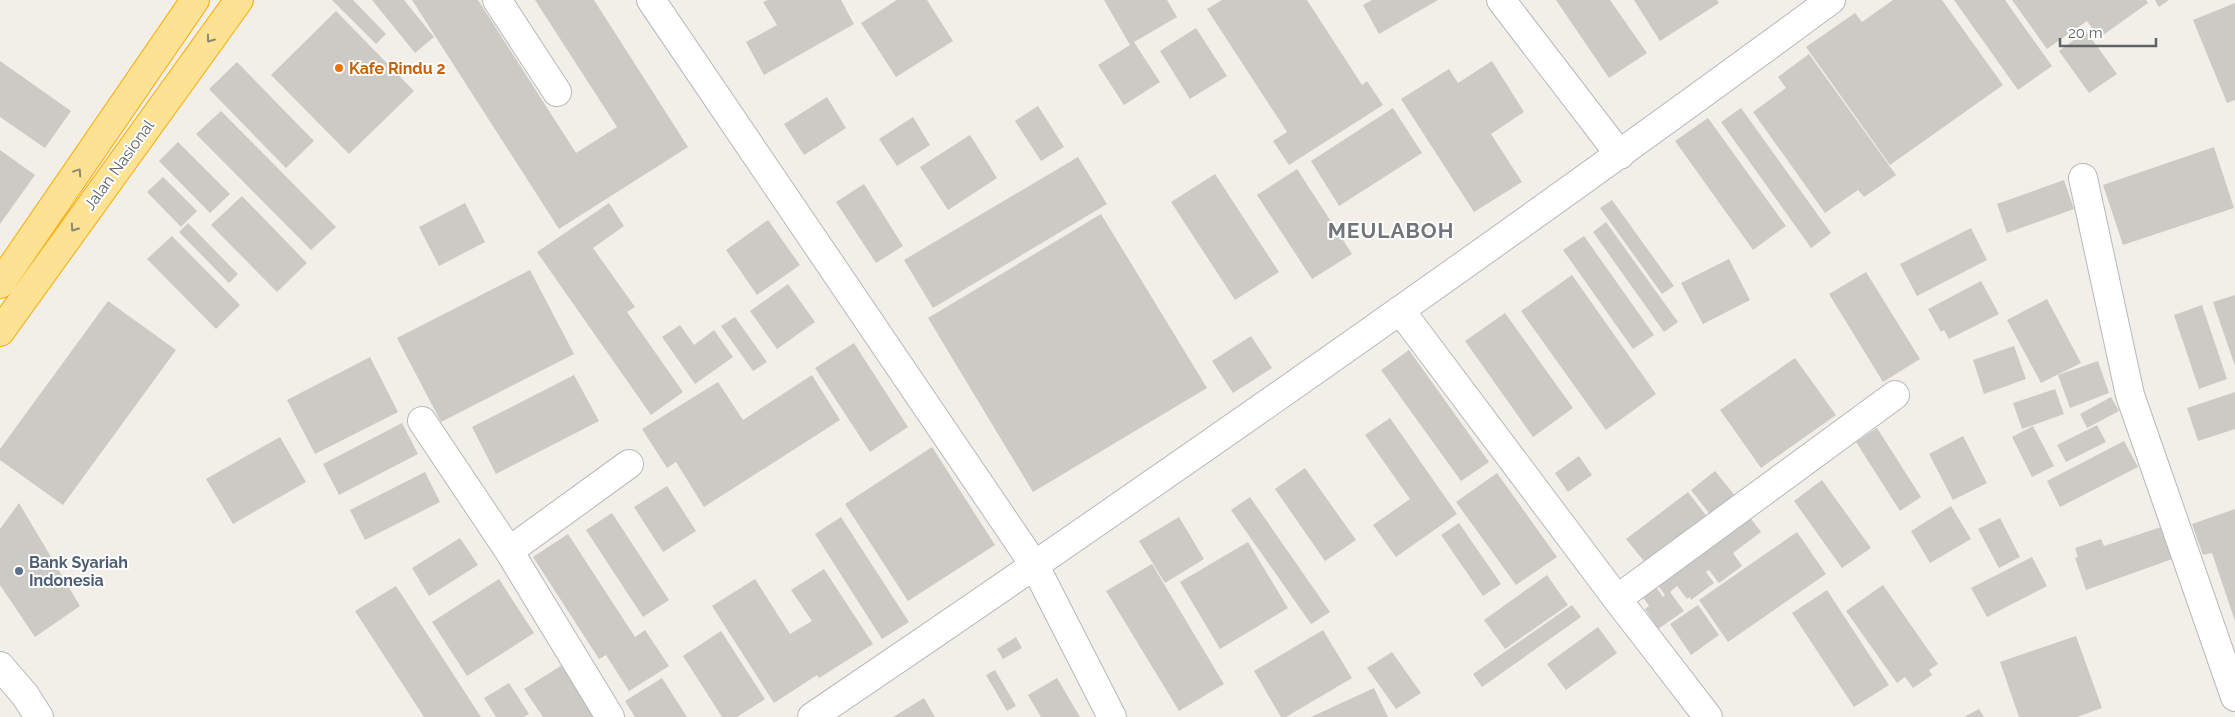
<svg xmlns="http://www.w3.org/2000/svg" width="2235" height="717" viewBox="0 0 2235 717" font-family="Raleway,sans-serif">
<rect width="100%" height="100%" fill="#f1efe8"/>
<!-- building -->
<path fill="#cccac5" d="M332,0h21l33,34 -10,10z
M372,0h32l30,37 -19,16z
M412,0h66l98,153 41,-26 -82,-127h59l94,147 -129,82z
M768,0h73l13,24 -90,51 -18,-33 31,-17 -14,-23z
M897,0h30l26,41 -57,36 -35,-54z
M1104,0h63l10,17 -43,25 26,40 -36,23 -26,-40 32,-20z
M1222,0h85l55,85 5,-4 16,24 -94,60 -16,-24 14,-9 -80,-123z
M1372,0h66l-59,34 -16,-29z
M1556,0h54l37,53 -38,25z
M1634,0h83l2,3 -59,38z
M1893,0h49l61,85 -113,80 -84,-118 49,-34 7,9z
M1954,0h51l47,66 -34,24z
M2012,0h134l2,3 -49,35 -12,-17 -40,28z
M2155,0h14l-10,7z
M2235,3v97l-8,3 -34,-83z
M336,11l78,80 -65,63 -78,-79z
M1196,28l31,48 -37,23 -30,-48z
M2086,31l31,43 -28,19 -30,-42z
M1809,54l87,121 -32,22 -6,-7 -33,23 -72,-101 33,-24 -8,-11z
M0,61l71,50 -26,37 -45,-31z
M1492,61l32,51 -33,22 31,48 -48,30 -73,-113 48,-30 9,14z
M237,62l77,79 -28,27 -77,-79z
M827,97l19,31 -42,27 -20,-31z
M1038,106l26,41 -23,14 -26,-40z
M1393,108l29,45 -83,53 -28,-45z
M1741,108l90,125 -20,15 -90,-126z
M221,111l115,116 -25,23 -115,-116z
M913,117l17,28 -33,21 -18,-27z
M1708,118l78,108 -33,24 -78,-109z
M970,135l27,43 -49,32 -28,-43z
M178,142l52,52 -20,19 -51,-52z
M2214,147l20,61 -111,37 -20,-60z
M0,150l35,25 -35,49z
M1078,157l29,47 -174,104 -29,-48z
M1297,169l55,85 -40,25 -55,-84z
M1215,174l64,98 -44,28 -64,-98z
M163,177l34,34 -16,16 -34,-35z
M2064,180l10,29 -67,24 -10,-29z
M864,184l39,62 -27,17 -40,-61z
M242,196l65,67 -30,29 -66,-67z
M1612,200l62,86 -12,8 -62,-86z
M465,203l20,39 -46,24 -20,-39z
M609,203l15,23 -31,22 42,59 -8,5 56,80 -32,23 -114,-163z
M1101,214l106,174 -174,104 -105,-174z
M768,220l32,45 -43,30 -31,-45z
M1606,222l72,100 -14,10 -71,-100z
M188,223l50,51 -9,9 -50,-51z
M1971,228l16,32 -70,36 -17,-32z
M172,236l68,69 -24,24 -69,-70z
M1584,236l70,99 -21,14 -70,-99z
M1729,259l21,41 -47,24 -22,-41z
M530,270l44,84 -133,68 -44,-84z
M1866,272l54,87 -37,23 -54,-88z
M1572,275l84,119 -50,36 -85,-119z
M1981,281l18,33 -50,25 -5,-9 -3,2 -13,-23z
M788,284l27,38 -38,27 -27,-38z
M2235,295v71l-22,-64z
M2047,299l34,64 -40,20 -34,-63z
M108,301l68,49 -113,155 -63,-45v-11z
M2202,305l25,74 -28,10 -25,-74z
M1505,313l68,95 -40,29 -68,-96z
M735,317l32,45 -14,9 -32,-45z
M680,325l14,20 20,-15 19,27 -38,27 -33,-47z
M1251,336l21,32 -39,25 -21,-32z
M854,343l54,84 -38,25 -55,-84z
M2014,346l12,33 -42,15 -11,-34z
M1409,350l80,112 -28,19 -80,-111z
M370,357l28,55 -83,42 -28,-54z
M1795,358l41,57 -75,53 -41,-58z
M2098,361l11,32 -39,15 -12,-33z
M574,375l25,46 -103,53 -24,-47z
M812,375l28,45 -136,87 -28,-45 -9,6 -25,-39 76,-47 25,38z
M2055,389l9,25 -42,15 -9,-26z
M2235,392v37l-37,12 -11,-33z
M2111,397l8,14 -32,17 -7,-14z
M1390,418l67,96 -61,43 -23,-32 37,-26 -45,-64z
M402,423l16,31 -79,41 -16,-31z
M2097,425l9,17 -40,20 -9,-17z
M2033,426l21,40 -22,11 -20,-40z
M1877,428l44,69 -21,14 -44,-69z
M1963,436l24,47 -34,17 -24,-46z
M280,437l26,45 -73,42 -27,-45z
M2124,441l14,26 -78,40 -13,-26z
M932,447l63,98 -87,56 -63,-97z
M1579,456l13,19 -24,17 -13,-19z
M1305,468l51,72 -31,21 -50,-72z
M1715,471l22,27 -25,19 -21,-27z
M425,472l15,30 -75,38 -15,-30z
M1497,473l60,84 -41,28 -60,-83z
M1822,480l49,68 -29,20 -48,-67z
M667,486l29,45 -33,21 -29,-45z
M1688,492l20,26 -61,47 -21,-26z
M1250,497l80,115 -19,12 -80,-114z
M19,503l61,103 -45,31 -35,-52v-56z
M1951,506l20,33 -41,24 -19,-32z
M2235,509v112l-23,-68 -9,2 -11,-31z
M1746,512l15,20 -28,21 9,13 -23,17 -10,-13 -3,2 8,11 -23,17 -1,-3 -3,2 -10,-13 -7,6 14,19 -26,18 -13,-20 4,-3 -9,-13 14,-9 9,13 2,-2 -11,-15z
M612,513l57,87 -26,17 -57,-87z
M841,517l68,105 -27,17 -67,-105z
M1179,517l25,42 -39,24 -26,-42z
M2000,518l20,39 -21,11 -21,-39z
M1459,523l42,61 -18,12 -42,-61z
M2164,526l11,32 -89,32 -11,-32 3,-1 -3,-9 26,-9 3,7z
M1797,532l29,42 -98,68 -29,-42z
M568,534l67,103 10,-7 24,36 -40,25 -23,-36 -7,4 -66,-102z
M460,538l18,27 -49,31 -17,-28z
M1248,542l40,66 -68,41 -40,-67z
M2032,557l15,29 -60,31 -16,-29z
M1152,564l72,120 -45,27 -73,-120z
M824,569l49,75 -54,34 -2,-3 -43,28 -62,-97 43,-27 35,55 22,-13 -21,-31z
M1547,575l21,30 -63,44 -21,-29z
M499,579l35,54 -67,43 -35,-54z
M1883,585l55,79 -9,6 3,5 -19,13 -8,-11 -8,6 -51,-72z
M396,586l85,131h-57l-69,-106z
M1827,590l62,95 -35,22 -62,-94z
M1572,605l9,12 -99,70 -9,-13z
M1698,605l21,30 -28,20 -21,-31z
M1598,627l19,26 -51,37 -19,-26z
M1323,630l29,48 -66,39h-5l-27,-46z
M721,631l44,68 -28,18h-15l-39,-61z
M2076,636l26,72 -25,9h-58l-19,-55z
M1016,637l6,11 -19,11 -6,-10z
M1392,652l29,41 -25,16 -29,-41z
M562,665l34,52h-53l-19,-28z
M995,670l21,36 -9,5 -21,-36z
M662,678l25,39h-52l-10,-16z
M1057,678l23,39h-39l-13,-22z
M509,683l20,31 -5,3h-28l-12,-19z
M1374,688l14,29h-77z
M924,698l11,19h-42z
M1979,709l5,8h-20z"/>
<g fill="none" stroke-linecap="round" stroke-linejoin="round">
<defs>
<path id="minor" d="M497,0l60,92
M651,0l384,566 77,151
M1501,0l119,155
M2083,178l47,217 105,302
M1400,310l217,289 91,118
M422,421l87,130 101,166
M509,551l120,-87
M1617,599l278,-204
M0,666l25,29 14,22
M812,717c344,-233 684,-471 1019,-717"/>
<path id="highway" d="M0,284l195,-284
M0,332l239,-332"/>
</defs>
<!-- minor casing -->
<use href="#minor" stroke="#b5b8bc" stroke-width="30"/>
<!-- highway casing -->
<use href="#highway" stroke="#f9ab00" stroke-width="30"/>
<!-- minor -->
<use href="#minor" stroke="#fff" stroke-width="28"/>
<!-- highway -->
<use href="#highway" stroke="#fde293" stroke-width="28"/>
</g>
<!-- one-way arrows -->
<defs><path id="oneway-chevron" d="M-2-3.5L2.5 0L-2 3.5" fill="none" stroke-width="1.6" stroke-linecap="round" stroke-linejoin="round" transform="scale(1.25)"/></defs>
<g stroke="#8e8975">
<use href="#oneway-chevron" transform="translate(210 39) rotate(126)"/>
<use href="#oneway-chevron" transform="translate(78 172) rotate(-56)"/>
<use href="#oneway-chevron" transform="translate(74 228) rotate(125)"/>
</g>
<!-- markers -->
<circle fill="#e8710a" stroke="#fff" stroke-width="2" cx="339" cy="68" r="5"/>
<circle fill="#5c6f8a" stroke="#fff" stroke-width="2" cx="19" cy="571" r="5"/>
<g text-anchor="middle" dominant-baseline="central" stroke-width="4" stroke-linejoin="round" paint-order="stroke">
<!-- food labels -->
<g font-size="16" font-weight="bold" fill="#c56008" stroke="#fff" text-anchor="start">
<text x="349" y="68">Kafe Rindu 2</text>
</g>
<!-- street labels -->
<g font-size="16" fill="#5f6368" stroke="#fff">
<text transform="translate(119 165) rotate(-54)">Jalan Nasional</text>
</g>
<!-- service labels -->
<g font-size="16" font-weight="bold" fill="#4e5e75" stroke="#fff" text-anchor="start">
<text x="29" y="562">Bank Syariah<tspan x="29" dy="18">Indonesia</tspan></text>
</g>
<!-- district labels -->
<g font-size="21" font-weight="bold" letter-spacing="1" fill="#70757a" stroke="#fff">
<text x="1391" y="230">MEULABOH</text>
</g>
</g>
<!-- scale -->
<path d="M2060 38v8h96v-8" fill="none" stroke="#5f6368" stroke-width="2.5"/>
<text x="2068" y="38" font-size="15" fill="#5f6368" stroke="#ffffff" stroke-width="4" paint-order="stroke">20 m</text>
</svg>
